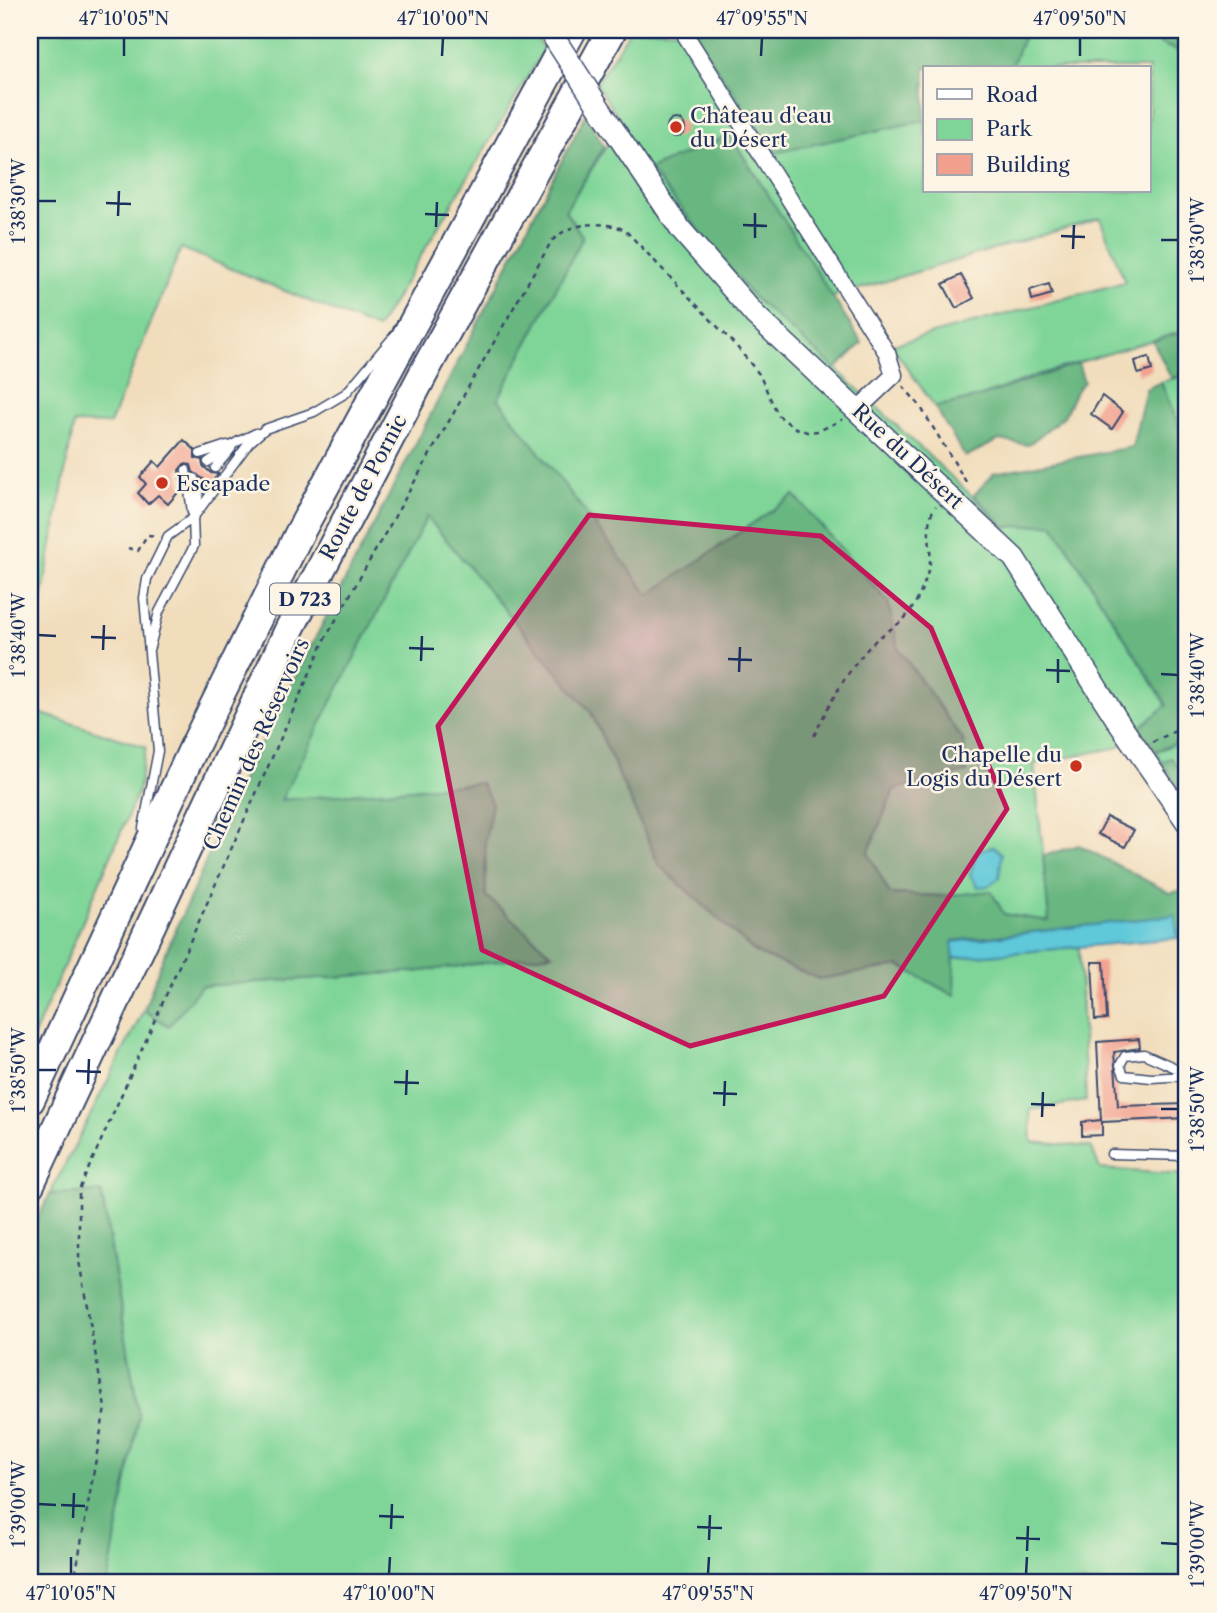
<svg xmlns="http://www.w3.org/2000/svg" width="1217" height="1613" viewBox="0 0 1217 1613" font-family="'Libre Caslon Text',serif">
<rect width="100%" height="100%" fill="#fcf5e5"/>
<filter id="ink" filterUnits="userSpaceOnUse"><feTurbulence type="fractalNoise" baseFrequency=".0143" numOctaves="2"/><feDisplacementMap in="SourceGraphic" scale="14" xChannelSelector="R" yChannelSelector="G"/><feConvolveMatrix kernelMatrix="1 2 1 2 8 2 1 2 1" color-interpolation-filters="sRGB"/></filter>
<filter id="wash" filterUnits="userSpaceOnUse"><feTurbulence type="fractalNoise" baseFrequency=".00686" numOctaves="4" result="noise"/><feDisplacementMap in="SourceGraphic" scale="28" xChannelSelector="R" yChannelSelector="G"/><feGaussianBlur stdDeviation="1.57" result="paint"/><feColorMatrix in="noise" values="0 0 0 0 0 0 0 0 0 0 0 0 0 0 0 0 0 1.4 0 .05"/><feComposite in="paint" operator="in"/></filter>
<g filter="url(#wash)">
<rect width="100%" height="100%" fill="#f1ddbc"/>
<!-- green -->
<path fill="#7fd598" stroke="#4d827b" stroke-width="2" d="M30,30h502l12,20 -167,279 -196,-81 -71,176 -36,-1 -44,242z
M630,30h61l84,123 150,-33v71h224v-123h-138l15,-38h102l59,25v275l-150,45 -61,23 -41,9 -44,-62 234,-63 -25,-64 -268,79 -102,-162 23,162 83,72 169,158 48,-3 114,182 -48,41 -85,17 16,158 -47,-8 -12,-23 -47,5 -54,-2 -22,-41 26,-64 72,-17 -3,-32 -65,-92 -10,-46 -94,-107 -145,101 -151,-197 85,-162 -18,-26 57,-89 -26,-38z
M1187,375v52l-7,2 -19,-47z
M427,516l164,196 68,153 97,88 63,26 81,-13 55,29 -1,-37 125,-11 7,154 -56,9 2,32 59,5 9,22 87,6v408h-1080l32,-167 -37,-223 -52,1 94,-184 24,16 33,-40 221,-15 129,-17 -65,-58 -1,-56 7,-36 -11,-21 -201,17z
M30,710l116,37 -8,45 -108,253z
M1187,739v40l-16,-20 -10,3 -5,-11z"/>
<!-- forest -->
<path fill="#67b680" stroke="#41726f" stroke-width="2" d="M691,30h335l-15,38h-86v52l-150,33z
M1128,30h59v25z
M586,114l18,33 -39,64 18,26 -85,162 151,196 145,-100 94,107 10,46 65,92 4,32 -73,17 -26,64 22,41 54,2 47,-5 13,23 45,7 -6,-65 36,-11 91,48 17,-4v47l-9,2 -3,-22 -222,25 2,55 -55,-30 -81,13 -63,-26 -97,-88 -68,-153 -164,-195 -146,283 200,-17 11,21 -7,36 1,56 66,58 -130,17 -221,15 -32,40 -25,-16 16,-45 82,-185z
M730,135l132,208 -26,26 -83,-72 -104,-128z
M1187,330v45l-16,3 -18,-37z
M1078,363l6,19 -7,7 -13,27 -36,29 -29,-5 -34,17 -30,-50 41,-9z
M1161,382l19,47 7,-2v312l-31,12 -17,-23 28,-23 -114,-181 -48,3 -31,-32 20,-22 138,-26 14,-58z
M1171,758l16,21v22l-26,-39z
M101,1192l38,224 -32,167h-77v-350l20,-39z"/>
<!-- water -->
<path fill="#5ec8d9" stroke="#3c7c9c" stroke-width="2" d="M993,846l9,8 -3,24 -11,8 -10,1 -8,-12 7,-23z
M1175,915l3,23 -224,20 -2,-16z"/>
<g id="blocks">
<!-- building -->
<path fill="#f2a08e" d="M667 128a9 9 0 1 1 18 0a9 9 0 1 1-18 0Z
M961,275l13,23 -18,10 -13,-24z
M1049,284l3,10 -20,6 -2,-10z
M1149,357l3,13 -14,4 -3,-13z
M1102,396l21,16 -11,17 -21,-15z
M184,440l11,10v8l7,2 1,6 8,7 7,1 -11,14 -1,-7 -13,-9 -2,-7 -7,-1 -5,6 3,18 -14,16 -10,-9 -10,9 -10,-11 8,-9 -6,-7 14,-16 6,6z
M1107,817l27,13 -9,17 -27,-13z
M1092,962h12l3,57 -12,1z
M1139,1039l1,9 -26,4 4,54 69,-2v14l-85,4v13l-20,1v-14l19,-2 -4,-78z"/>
</g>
</g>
<g filter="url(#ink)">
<use href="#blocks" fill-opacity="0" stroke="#3b496c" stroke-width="2"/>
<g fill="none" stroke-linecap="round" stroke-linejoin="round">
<defs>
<path id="lane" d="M200,454l27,-9
M208,462l29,-20 19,-9
M215,468l16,-19
M186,470l6,42
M194,494v-16
M150,647l9,-35 35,-66 -1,-28 8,-33
M143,828l15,-77 -14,-153 3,-19 21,-43 25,-18 56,-75 16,-14 49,-17 32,-19 48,-57
M1187,1073l-43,-19 -19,2 -5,9 4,10 27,3 36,-2
M1111,1154l76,2"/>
<path id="street" d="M685,30l1,6 201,317 7,22 -36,34"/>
<path id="secondary" d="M602,112l79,118 74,85 259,243 107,168 66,96"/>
<path id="highway" d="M30,1100l165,-355 104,-211 273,-504
M30,1184l260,-556 139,-265 183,-333"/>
</defs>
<!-- lane casing -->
<use href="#lane" stroke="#3b496c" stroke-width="11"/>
<!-- street casing -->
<use href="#street" stroke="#3b496c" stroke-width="19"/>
<!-- secondary casing -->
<use href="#secondary" stroke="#3b496c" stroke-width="24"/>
<!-- highway casing -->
<use href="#highway" stroke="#3b496c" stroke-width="32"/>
<!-- path -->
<path stroke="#3b496c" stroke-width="2.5" stroke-dasharray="5 5" stroke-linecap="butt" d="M903,386l17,20 48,79
M128,548l10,3 9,-16 11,1
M814,736c16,-34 33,-66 60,-94 13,-13 29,-17 39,-35 8,-13 14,-29 17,-45 2,-20 -7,-39 6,-56
M1153,742l34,-17
M74,1583l31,-175 -26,-147v-71l246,-551 226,-397c17,-20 51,-22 74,-12l112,117 22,27 19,41 15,12 14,5 12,-1 24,-12"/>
<!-- lane -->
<use href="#lane" stroke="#fff" stroke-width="8"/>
<!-- street -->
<use href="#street" stroke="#fff" stroke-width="16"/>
<!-- secondary -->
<use href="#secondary" stroke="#fff" stroke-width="21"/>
<!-- highway -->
<use href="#highway" stroke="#fff" stroke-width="28"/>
<defs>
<path id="secondary-bridge" d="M549,30l53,82"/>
</defs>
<!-- secondary-bridge casing -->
<use href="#secondary-bridge" stroke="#3b496c" stroke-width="24" stroke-linecap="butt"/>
<!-- secondary-bridge -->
<use href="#secondary-bridge" stroke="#fff" stroke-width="21"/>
</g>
</g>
<!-- marked area -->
<path fill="#c2185b" fill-opacity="0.2" stroke="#c2185b" stroke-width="5" stroke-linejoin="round" d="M589,515l232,21 110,92 76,181 -123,187 -194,50 -208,-96 -44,-224z"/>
<!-- ticks -->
<path fill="none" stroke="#1b2f5e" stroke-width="2.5" d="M124,56v-18M442,56l1,-18M761,56l1,-18M1080,56v-18M38,201h18M106,203l25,1M425,214l24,1M118,216l1,-25M743,225l24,1M436,227l1,-25M1061,236l24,1M755,238v-25M1161,240h17M1073,249l1,-24M38,635l18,1M91,637l25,1M409,648l25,1M103,650l1,-25M728,659l24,1M421,661l1,-25M1046,670l24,1M739,672l1,-25M1161,674l17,1M1058,683v-24M38,1070h18M76,1071l25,1M394,1082l25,1M88,1084l1,-25M713,1093l24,1M406,1095l1,-25M1031,1104l24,1M724,1106l1,-25M1161,1109h17M1042,1117l1,-25M38,1504l18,1M61,1505l24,1M379,1516l25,1M73,1518l1,-25M697,1527l25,1M391,1529l1,-25M1016,1538l24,1M709,1540l1,-25M1161,1543l17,1M1027,1551l1,-25M71,1574v-17M389,1574l1,-17M708,1574l1,-17M1026,1574l1,-17"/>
<!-- markers -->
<g fill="#c8321e" stroke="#fcf5e5" stroke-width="2.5">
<circle cx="676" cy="127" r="7"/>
<circle cx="162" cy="483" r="7"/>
<circle cx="1076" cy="766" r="7"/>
</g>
<g text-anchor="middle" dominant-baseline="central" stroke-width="5" stroke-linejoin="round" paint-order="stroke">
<!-- shield labels -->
<rect fill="#fcf5e5" stroke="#5e6a86" stroke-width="2" x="270" y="583.5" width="70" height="31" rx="5"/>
<g font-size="19" font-weight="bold" fill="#1b2f5e">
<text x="305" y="599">D 723</text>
</g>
<!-- poi labels -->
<g font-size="21" fill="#1b2f5e" stroke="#fcf5e5" text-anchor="start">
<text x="690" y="115">Château d'eau<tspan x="690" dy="24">du Désert</tspan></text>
<text x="176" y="483">Escapade</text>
<text x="1062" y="754" text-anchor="end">Chapelle du<tspan x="1062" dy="24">Logis du Désert</tspan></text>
</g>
<!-- street labels -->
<g font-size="21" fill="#1b2f5e" stroke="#fcf5e5">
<text transform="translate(908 456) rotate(43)">Rue du Désert</text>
<text transform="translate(363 487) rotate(-62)">Route de Pornic</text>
<text transform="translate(256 744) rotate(-66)">Chemin des Réservoirs</text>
</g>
</g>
<!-- margin -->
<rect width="1217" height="1613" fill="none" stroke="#fcf5e5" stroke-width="77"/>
<!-- legend -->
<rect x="923" y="66" width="228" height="126" fill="#fcf5e5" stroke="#a2a6af" stroke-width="2"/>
<rect x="937" y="89" width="35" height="10" fill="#ffffff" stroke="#a2a6af" stroke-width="2"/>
<text x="986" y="102" font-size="21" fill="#1b2f5e">Road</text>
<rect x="937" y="119" width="35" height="21" fill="#7fd598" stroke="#a2a6af" stroke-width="2"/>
<text x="986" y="136" font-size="21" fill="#1b2f5e">Park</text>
<rect x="937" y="154" width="35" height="21" fill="#f2a08e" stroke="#a2a6af" stroke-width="2"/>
<text x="986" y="172" font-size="21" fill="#1b2f5e">Building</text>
<rect x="38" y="38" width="1140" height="1536" fill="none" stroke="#1b2f5e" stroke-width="2.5"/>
<g font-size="18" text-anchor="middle" fill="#1b2f5e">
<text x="124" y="25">47°10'05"N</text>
<text x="443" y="25">47°10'00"N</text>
<text x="762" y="25">47°09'55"N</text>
<text x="1080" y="25">47°09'50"N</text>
<text transform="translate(19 201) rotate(-90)" y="6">1°38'30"W</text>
<text transform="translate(1198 240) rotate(-90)" y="6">1°38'30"W</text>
<text transform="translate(19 635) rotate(-90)" y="6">1°38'40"W</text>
<text transform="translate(1198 675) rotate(-90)" y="6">1°38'40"W</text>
<text transform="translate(19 1070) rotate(-90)" y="6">1°38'50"W</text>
<text transform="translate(1198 1109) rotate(-90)" y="6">1°38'50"W</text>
<text transform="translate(19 1504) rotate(-90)" y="6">1°39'00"W</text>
<text transform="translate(1198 1544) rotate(-90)" y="6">1°39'00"W</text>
<text x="71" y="1600">47°10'05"N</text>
<text x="389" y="1600">47°10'00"N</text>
<text x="708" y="1600">47°09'55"N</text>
<text x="1026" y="1600">47°09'50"N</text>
</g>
</svg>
